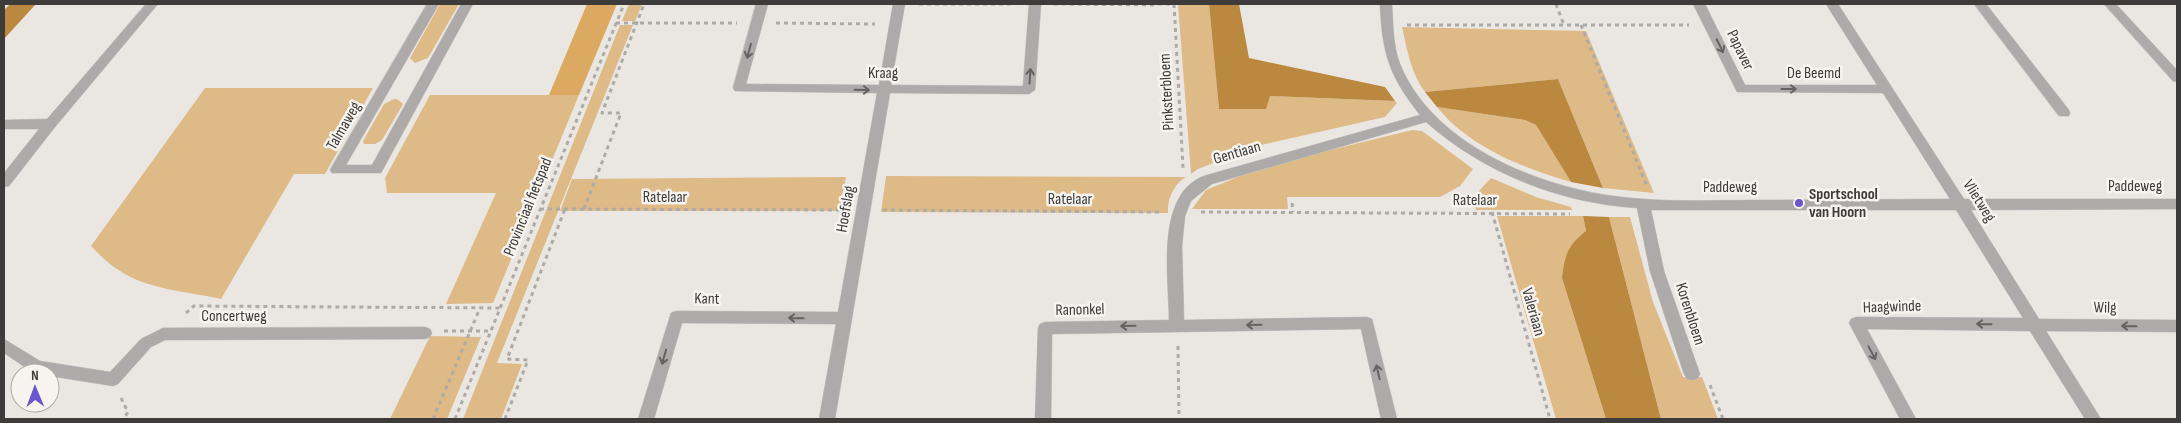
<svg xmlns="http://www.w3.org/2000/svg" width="2181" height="423" viewBox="0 0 2181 423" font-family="'Sofia Sans Condensed',sans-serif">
<rect width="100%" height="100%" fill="#eae7e3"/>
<!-- green -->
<path fill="#deba87" d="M440,4h19l-31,54 -13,5 -5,-5z
M629,4h13l-7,17h-13z
M1178,4h31l10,105 50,-13 126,5 2,2 -12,14 -128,29 -59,23 -7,5z
M620,25h13l-136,338 25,1 -21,55h-38z
M1402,27l184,4 68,162 -51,-5 -45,-109 -133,13c-14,-18 -18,-43 -23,-65z
M205,88h168l-48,86h-31l-73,125c-35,-8 -74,-9 -104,-30 -10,-6 -18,-15 -26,-23z
M430,95h149l-86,208 -47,1 50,-111h-109l-2,-15z
M394,99h3l6,5 -21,36 -7,4h-11l-1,-3 21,-37z
M1437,107l88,13 11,5 35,57c-48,-14 -102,-35 -134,-75z
M1412,130l10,1 51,38 -13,17 -20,11h-153l1,12h-96l14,-19 34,-14 78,-23z
M886,176l300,1c-12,7 -19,22 -18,36l-287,-1z
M846,177l-7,34h-279l12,-32z
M1491,178l45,19 35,10 1,3h-96l-3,-13z
M1497,216h86l3,15 -24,47 44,141h-50z
M1609,217h21l23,85 30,75h19l16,42h-57z
M430,336l51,1 -34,82h-57z"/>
<!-- forest -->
<path fill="#dca960" d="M587,4h30l-38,91h-30z"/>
<!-- water -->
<path fill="#ba893f" d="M10,4h26l-32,35v-29z
M1209,4h30l10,54 136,29 10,14 -125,-5 -4,13h-47z
M1558,79l45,109 -32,-6 -35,-57 -11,-5 -88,-13 -12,-15z
M1583,216l26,1 52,202h-55l-44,-141c3,-23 5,-32 24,-47z"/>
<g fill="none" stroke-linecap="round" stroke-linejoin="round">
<defs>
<path id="minor" d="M146,4h12l-103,123 -46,59 -5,1v-14l35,-44h-35v-9l43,-1z
M427,4h12l-93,161h26l89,-161h12l-92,169h-49l-2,-3z
M756,4h12l-22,80 133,1 14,-81h12l-14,81 132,1 6,-82h12l-6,86 -6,4 -139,-1 -55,326h-16l17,-95 -154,-1 -28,96h-16l33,-106 5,-2 162,1 39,-219 -142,-2 -2,-3z
M1380,4h12c1,19 1,42 8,60 32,79 134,121 213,132 51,7 104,4 155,4 61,0 121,-1 182,-1l-67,-106 -146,-1 -44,-88h12l40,81h132l-51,-81h12l126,195h213v10l-206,1 68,109 138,1v12l-131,-1 55,88h-16l-55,-88 -163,-2 49,90h-16l-51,-96 2,-4 5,-2 167,1 -67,-108h-305l13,61 36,103 -3,5 -5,1 -5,-1 -3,-5 -34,-103 -13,-63c-78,-5 -153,-35 -211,-86l-214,62 -21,17 -6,15 -3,30 2,74 183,-3 5,2 25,100h-16l-20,-90 -309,5 -1,85h-16l3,-91 2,-4 5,-2 124,-2c0,-42 -15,-129 38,-145l213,-60c-31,-39 -38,-62 -40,-111z
M1974,4h12l83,106 1,3 -1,3h-10z
M2104,4h12l61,66v12l-4,-1z
M425,327l5,2 2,4 -2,4 -5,2 -260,1 -14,7 -33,37 -5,2 -63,-10v-3l-18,-1 -28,-19v-14l36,22 70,11 31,-33 22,-11z"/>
</defs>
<!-- minor casing -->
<use href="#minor" stroke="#c7c5c1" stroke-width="1"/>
<!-- path -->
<path stroke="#adaba8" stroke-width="3" stroke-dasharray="4 4" stroke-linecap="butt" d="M919,4h96
M1054,4l104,1
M1158,4h16l9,164 3,2
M1556,4l8,21
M616,23h121
M776,23l99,1
M1407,25h282
M1581,25l66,161
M1292,203l1,9
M540,209l302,1
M584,209l37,-96h-19l42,-109
M883,210l277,2
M1201,212l369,2
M1492,212l58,207
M186,313l8,-7 307,2
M444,331h47
M1178,346l1,73
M1710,385l13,34
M121,398l7,14 -5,7
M433,419l47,-111
M455,419l169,-415
M505,419l23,-59 -21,-1 58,-150"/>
<!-- minor -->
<use href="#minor" fill="#acaba9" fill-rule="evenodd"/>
</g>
<!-- one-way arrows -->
<defs><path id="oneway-shaft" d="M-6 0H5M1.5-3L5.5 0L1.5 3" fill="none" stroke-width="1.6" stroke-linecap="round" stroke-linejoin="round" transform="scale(1.25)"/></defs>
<g stroke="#646362">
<use href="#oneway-shaft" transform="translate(1720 46) rotate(64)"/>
<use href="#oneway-shaft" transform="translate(749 51) rotate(105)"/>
<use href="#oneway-shaft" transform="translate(1030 76) rotate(-86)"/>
<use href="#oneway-shaft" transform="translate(1789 89)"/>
<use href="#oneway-shaft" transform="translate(862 90) rotate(1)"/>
<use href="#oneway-shaft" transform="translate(796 318) rotate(-179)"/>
<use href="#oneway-shaft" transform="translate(1984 324) rotate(-179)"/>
<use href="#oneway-shaft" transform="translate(1254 325) rotate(179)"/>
<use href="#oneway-shaft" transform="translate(1128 326) rotate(179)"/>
<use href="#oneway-shaft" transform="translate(2129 326) rotate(-179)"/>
<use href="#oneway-shaft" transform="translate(1872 353) rotate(62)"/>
<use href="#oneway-shaft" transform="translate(664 357) rotate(106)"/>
<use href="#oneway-shaft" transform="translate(1378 372) rotate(-103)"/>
</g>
<!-- markers -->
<circle fill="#6957d1" stroke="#f7f4f0" stroke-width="2" cx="1799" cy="203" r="5"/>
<g text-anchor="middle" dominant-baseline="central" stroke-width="5" stroke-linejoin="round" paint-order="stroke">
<!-- street labels -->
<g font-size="16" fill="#3d3c3b" stroke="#f7f4f0">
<text transform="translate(1740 50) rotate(64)">Papaver</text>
<text x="883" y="73">Kraag</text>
<text x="1814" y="73">De Beemd</text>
<text transform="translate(1167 92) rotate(-93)">Pinksterbloem</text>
<text transform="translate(344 126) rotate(-60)">Talmaweg</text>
<text transform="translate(1237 153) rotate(-16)">Gentiaan</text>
<text x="2135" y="186">Paddeweg</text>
<text x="1730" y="187">Paddeweg</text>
<text x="665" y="197">Ratelaar</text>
<text x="1070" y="199">Ratelaar</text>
<text x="1475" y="200">Ratelaar</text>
<text transform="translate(1979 201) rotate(58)">Vlietweg</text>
<text transform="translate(528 207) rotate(-68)">Provinciaal fietspad</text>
<text transform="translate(846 209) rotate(-80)">Hoefslag</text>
<text transform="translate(707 299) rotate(1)">Kant</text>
<text transform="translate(1892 307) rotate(-2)">Haagwinde</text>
<text transform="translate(2105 308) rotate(1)">Wilg</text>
<text transform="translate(1080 310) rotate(-1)">Ranonkel</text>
<text transform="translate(1533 312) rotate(74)">Valeriaan</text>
<text transform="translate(1690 314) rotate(72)">Korenbloem</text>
<text x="234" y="316">Concertweg</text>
</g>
<!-- poi labels -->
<g font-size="16" font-weight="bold" fill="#3d3c3b" stroke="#f7f4f0" text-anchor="start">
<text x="1809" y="194">Sportschool<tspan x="1809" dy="18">van Hoorn</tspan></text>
</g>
</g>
<!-- border -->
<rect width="2181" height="423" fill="none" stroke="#3d3c3b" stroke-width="10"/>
<!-- north arrow -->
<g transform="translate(35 388) rotate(359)"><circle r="24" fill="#f7f4f0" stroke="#adaaa8"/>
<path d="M0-4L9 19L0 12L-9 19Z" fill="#6957d1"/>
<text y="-8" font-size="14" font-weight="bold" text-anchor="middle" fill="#3d3c3b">N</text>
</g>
</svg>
